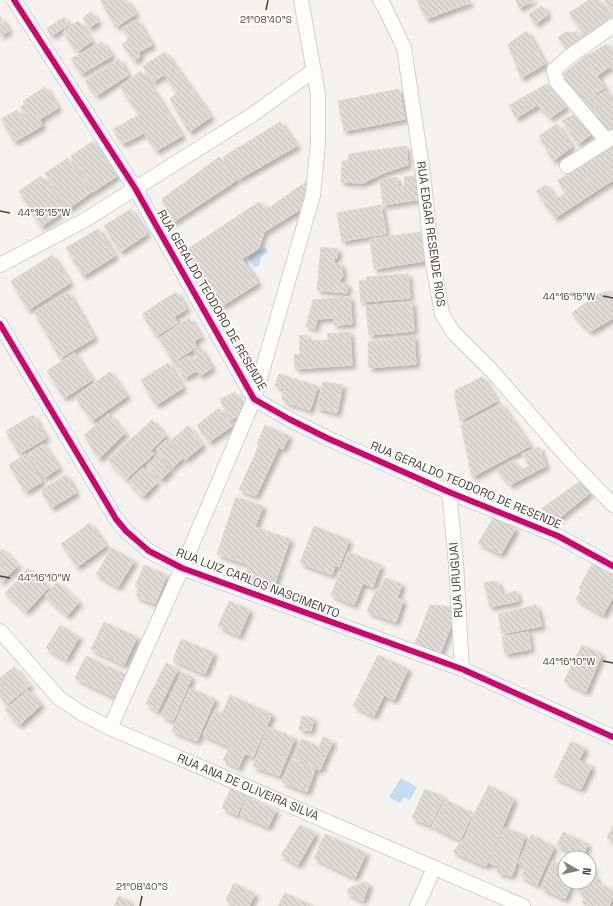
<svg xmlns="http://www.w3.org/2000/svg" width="613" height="906" viewBox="0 0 613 906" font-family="'Space Grotesk',sans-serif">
<defs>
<pattern id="building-back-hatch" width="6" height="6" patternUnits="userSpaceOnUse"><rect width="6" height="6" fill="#dedbd6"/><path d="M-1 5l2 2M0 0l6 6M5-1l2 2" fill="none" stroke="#c0bdb8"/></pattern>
<filter id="shadow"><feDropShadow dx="3.5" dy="3.5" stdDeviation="2" flood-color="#0004"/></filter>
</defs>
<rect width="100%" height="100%" fill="#f4f2ee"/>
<!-- water -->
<path fill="#c0ddf1" d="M265,247l3,5 -7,5 -2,9 -5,1 -6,-9z
M401,778l16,9 -7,13 -6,-3 -4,6 -11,-6z"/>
<!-- building -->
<path fill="url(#building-back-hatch)" stroke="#dcd9d4" filter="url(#shadow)" d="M100,0h26l10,14 -20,13z
M417,0h52l1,3 -44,16z
M516,0h19l-16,8z
M589,0h9l13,19 -25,17 -17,-23z
M604,0h9v12z
M542,6l6,9 -13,9 -6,-10z
M91,12l7,10 -9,6 -6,-10z
M0,16l9,15 -9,5z
M64,17l5,8 -18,11 -4,-8z
M137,20l15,25 -13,7 1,5 -6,4 -12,-17 7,-5 -7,-11z
M78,21l14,20 -15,11 -14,-20z
M527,31l18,33 -24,14 -13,-34z
M577,31l5,8 -14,10 -10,-11 7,-6 8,1z
M102,42l10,14 -31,18 -10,-15z
M607,44l6,5v21h-1l-1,-4 -14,10 -14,-18z
M165,52l46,65 -22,15 -19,-33 7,-6 -13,-18 -11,7 -10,-16z
M583,58l14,18 -23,17 -13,-17z
M119,59l9,16 -32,21 -11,-15z
M141,71l41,65 -26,15 -12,-18 -22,11 -9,-15 26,-14 -19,-29z
M597,76l8,12 -23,14 -8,-9z
M547,84l19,23 -16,11 -12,-13 -22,13 -7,-13z
M45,87l13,21 -18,11 -11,-17 -4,2 -2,-3z
M399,89l6,30 -61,12 -6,-30z
M606,91l7,12v24l-7,4 -14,-19 13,-7 -7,-10z
M595,94l8,10 -13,7 -8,-9z
M29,102l11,17 2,7 -28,16 -13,-23 16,-9 4,8 4,-3 -5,-8z
M577,112l16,21 -15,11 -16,-23z
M280,122l17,24 -58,33 -16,-22z
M557,124l15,23 -19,14 -14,-25z
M93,141l24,35 -24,16 -22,-36z
M613,144v36l-17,11 -17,-24z
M406,146l2,19 -22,7 -23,11 -22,-1 1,-21h6l1,-7z
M219,157l18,23 -65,43 -10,-24z
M68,158l24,34 -24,17 -23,-36z
M579,167l17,24 -41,27 -19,-27 10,-6 10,14 9,-6 -7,-13z
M421,175l1,24 -39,6 -3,-25 16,-3 2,10 7,-1 -1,-9z
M41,176l24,34 -24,17 -22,-36z
M307,181l-3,26 -40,25 -5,16 -17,11 16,24 -36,23 -36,-56 73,-48 10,6z
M381,205l5,29 -44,7 -5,-28z
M131,209l16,25 -27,18 -16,-26z
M98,229l17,27 -32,20 -17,-28z
M420,232l4,29 -50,8 -4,-30z
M321,247l17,2 -1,9h-3v6l7,-1 2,14 -3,2 -1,4 9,1 -1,9 -30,-3z
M52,255l18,28 -42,27 -17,-29z
M408,274l2,24 -49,4 -2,-21 8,-1 -1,-3z
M610,291l3,6v21l-22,13 -5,-2 -14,-15 5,-5 23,-16z
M68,292l26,46 -34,20 -26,-46z
M176,292l11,17 -13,8 4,6 -22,13 -14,-22z
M350,297l2,27 -18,1v-7l-17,1 -2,10 -9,-3 7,-26z
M412,302l2,29 -45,4 -3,-29z
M189,318l12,19 -7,4 3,6 -24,15 -14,-24z
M350,332l2,33 -57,4 -1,-14 6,-1 -1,-18 8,-1 1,6 20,-1 -1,-6z
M414,336l2,28 -47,4 -1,-26z
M200,348l12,20 -12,8 -8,-15 6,-3 -4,-7z
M74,353l18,27 -28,18 -17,-27z
M189,356l8,15 -13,7 -9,-15z
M168,363l15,25 -27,17 -15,-25z
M110,372l17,24 -35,25 -17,-24z
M279,374l39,12 -8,24 -22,-7 -5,-3 -1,-4 2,-7 -9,-3z
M482,377l15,24 -37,20 -6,-30z
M323,382l20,3 -6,28 -20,-5z
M235,392l10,21 -15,7 -10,-21z
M501,404l29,42 -58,31 -11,-52z
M219,408l13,18 -23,16 -12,-17z
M109,414l16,19 -26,26 -15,-24z
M33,415l13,23 -27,16 -13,-23z
M152,420l14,16 -15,14 3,4 -28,25 -18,-19z
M265,425l24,11 -6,13 -4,-2 -23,49 -17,-6 20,-45 -2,-1z
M188,426l15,19 -18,15 -15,-19z
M166,440l16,19 -10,9 -16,-19z
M43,444l16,24 -15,10 -16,-24z
M539,447l7,19 -36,19 -14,-15 17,-9 7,9 10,-4 -8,-12z
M25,454l17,28 -17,10 -16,-27z
M157,455l14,15 -10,10 -14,-15z
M143,468l14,14 -14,15 -15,-15z
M66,475l10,18 -25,15 -10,-18z
M579,482l11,11 -32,26 -17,-10z
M236,497l27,9 -8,21 35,12 -16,47 -29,-10 4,-11 -32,-11z
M494,517l22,11 -15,26 -23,-11z
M90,523l16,23 -29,21 -16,-23z
M314,526l35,14 -10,27 -4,-2 -3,10 -32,-12z
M112,548l22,13 -16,26 -22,-13z
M3,549l15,17 -18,17v-32z
M348,552l33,13 -8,22 -10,-4 -9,22 -23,-10z
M592,564l21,5v28l-10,18 -27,-16 5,-9 -2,-2z
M144,565l23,10 -12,29 -19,-8 3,-8 -4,-2z
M28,568l21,19 -23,25 -21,-19z
M385,578l17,6 -5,14 6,3 -7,21 -29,-10 9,-23h5z
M497,581l5,14 14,-4 3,10 -29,6 -6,-24z
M57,582l22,20 -12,14 -22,-20z
M229,601l21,9 -11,26 -21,-10z
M430,605l25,2v9l-15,38 -25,-10z
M536,605l6,21 -40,8 -4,-20z
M104,622l33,15 -13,28 -33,-16z
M60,625l19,12 -13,23 -20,-12z
M528,632l3,17 -26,5 -3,-17z
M181,639l33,14 -9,21 -32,-14z
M582,645l20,9 -16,38 -22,-11z
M378,655l30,14 -14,31 -10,-5 -10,21 -21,-10z
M86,656l41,19 -11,23 -41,-20z
M166,663l12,6 -21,43 -11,-9z
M14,667l16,19 -24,19 -6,-9v-18z
M182,672l10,5 -19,44 -11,-5z
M190,688l25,11 -18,42 -25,-10z
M28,690l13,15 -22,20 -14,-15z
M230,695l42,19 -19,43 -50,-22 12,-25 7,4z
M302,716l12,2 -3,13 -12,-2z
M268,727l27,11 -16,38 -26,-10z
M323,737l10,4 -13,29 -26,-12 8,-19 17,8z
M571,741l14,7 -6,12 13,6 -11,23 -27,-12z
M230,747l15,7 -7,14 -15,-8z
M291,760l24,9 -8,23 -25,-10z
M489,785l25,14 -28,67 -33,-14 12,-15 11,-27z
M231,788l15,7 -9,20 -15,-7z
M425,789l19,8 -14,28 -18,-7z
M247,797l29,13 -8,17 -28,-12z
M445,800l28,13 -13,27 -28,-14z
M300,825l16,8 -18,32 -17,-10z
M613,826v15l-6,-3z
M504,828l21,7 -13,41 -15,-4 2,-6 -10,-3z
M563,832l25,12 -6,14 -25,-13z
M325,834l41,19 -11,25 -41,-20z
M532,834l22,13 -17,38 -16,-9 5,-9 -8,-4z
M552,861l13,5v16l7,1 -7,16 -24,-11z
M589,865l5,3 -3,7 6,2 -1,5 17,8v7l-4,9h-19l-8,-3 3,-9 -9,-5 4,-7h9z
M365,882l4,2 -6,17 -16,-8 2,-5z
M234,883l21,11 -6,12h-12l-11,-6z
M285,893l28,13h-35z
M119,896l12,6 -2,4h-15z"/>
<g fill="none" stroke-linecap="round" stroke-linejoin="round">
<defs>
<path id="minor" d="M14,0l121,188 119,211 35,20 38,19 122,54 109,44 55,30
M380,0l4,6 20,42 19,126 9,84 10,56 11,18 38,38 77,88 45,47
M607,141l-50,-59 -3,-12 16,-14 43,-30
M567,166l46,-29
M0,265l85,-45 167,-105 62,-45
M0,324l116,195 10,12 23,20 33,17 280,101 151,68
M449,492l7,71 6,106
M0,631l59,67 22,15 29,15 413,178
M110,728l72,-160 72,-169 59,-204 5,-52v-49l-17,-94
M417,906l17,-38"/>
</defs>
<!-- minor casing -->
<use href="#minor" stroke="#d2d0cb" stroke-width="16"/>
<!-- minor -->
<use href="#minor" stroke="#fdfdfc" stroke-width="14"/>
<defs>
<path id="cycleway" d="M14,0l121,188 119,211 35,20 38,19 122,54 109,44 55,30
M0,324l116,195 10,12 23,20 33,17 280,101 151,68"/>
</defs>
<!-- cycleway casing -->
<use href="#cycleway" stroke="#fff" stroke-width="8"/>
<!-- cycleway -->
<use href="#cycleway" stroke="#d6006c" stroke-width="6"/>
</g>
<!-- ticks -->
<path fill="none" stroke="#4b4439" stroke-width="1.5" d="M266,10l2,-10M0,211l10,2M603,296l10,2M0,576l10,2M603,661l10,2M140,906l2,-10"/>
<g text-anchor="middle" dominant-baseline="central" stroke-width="3.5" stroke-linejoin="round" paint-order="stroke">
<!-- street labels -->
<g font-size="12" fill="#4b4439" stroke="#fff">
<text transform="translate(431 234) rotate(82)">RUA EDGAR RESENDE RIOS</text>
<text transform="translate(212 300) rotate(60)">RUA GERALDO TEODORO DE RESENDE</text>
<text transform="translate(466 485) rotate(23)">RUA GERALDO TEODORO DE RESENDE</text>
<text transform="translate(456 580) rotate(-94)">RUA URUGUAI</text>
<text transform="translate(258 583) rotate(21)">RUA LUIZ CARLOS NASCIMENTO</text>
<text transform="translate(248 787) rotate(23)">RUA ANA DE OLIVEIRA SILVA</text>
</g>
</g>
<g font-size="10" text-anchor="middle" fill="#4b4439" stroke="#fff" stroke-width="3.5" stroke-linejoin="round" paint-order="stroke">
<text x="266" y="23">21°08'40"S</text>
<text x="44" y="216">44°16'15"W</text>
<text x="569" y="300">44°16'15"W</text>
<text x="44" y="581">44°16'10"W</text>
<text x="569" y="665">44°16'10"W</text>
<text x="142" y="890">21°08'40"S</text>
</g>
<!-- north arrow -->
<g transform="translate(577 870) rotate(98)"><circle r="19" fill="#ffffff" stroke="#b7b4b0"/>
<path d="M0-3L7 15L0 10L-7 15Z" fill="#868178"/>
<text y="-6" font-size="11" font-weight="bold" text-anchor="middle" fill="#4b4439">N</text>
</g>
</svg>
